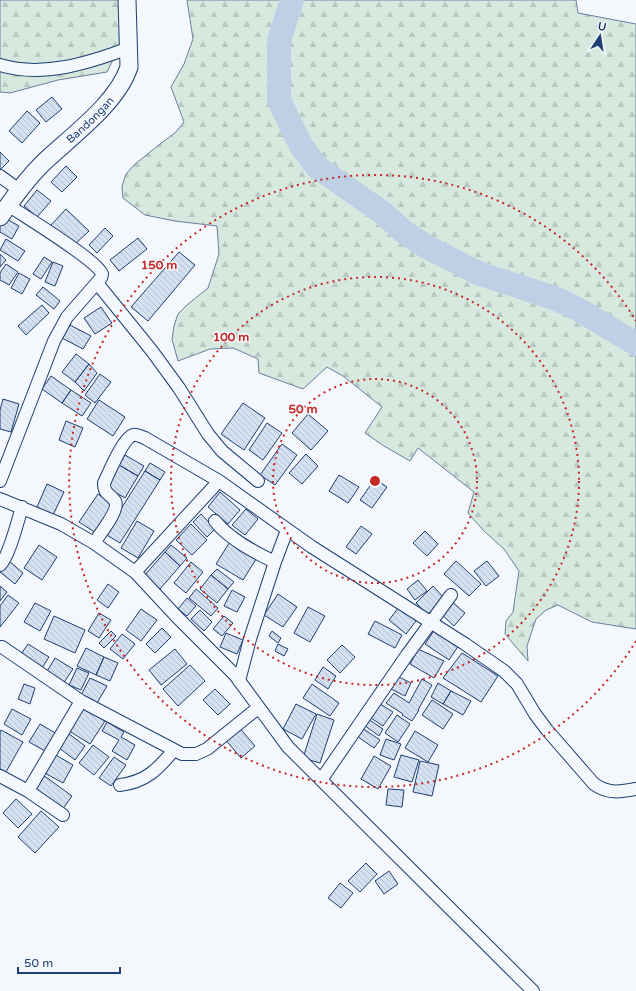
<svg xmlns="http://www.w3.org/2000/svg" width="636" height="991" viewBox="0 0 636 991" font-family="'Varela Round',sans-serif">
<defs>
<pattern id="forest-firs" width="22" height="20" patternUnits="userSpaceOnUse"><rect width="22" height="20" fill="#d7e8df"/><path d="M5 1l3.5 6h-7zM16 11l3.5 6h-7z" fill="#b8c8c3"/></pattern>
<pattern id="building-back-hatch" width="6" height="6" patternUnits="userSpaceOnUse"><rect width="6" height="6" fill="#d5e0f0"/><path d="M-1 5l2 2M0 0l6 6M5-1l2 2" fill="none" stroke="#b6c1d1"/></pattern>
</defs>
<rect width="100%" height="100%" fill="#f4f7fb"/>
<!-- forest -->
<path fill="url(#forest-firs)" stroke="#687fa3" d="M0,0h125l-7,6 7,29 -18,37 -49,8 -48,13 -10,-1z
M187,0h389l2,13 58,11v605l-44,-7 -34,-17 -12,5 -10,9 -9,27 1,15 -23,-27 1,-13 7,-9 6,-41 -15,-22 -20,-18 -16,-18 6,-21 -56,-44 -8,13 -26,-15 -19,-13 17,-26 -39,-31 -16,-9 -24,22 -44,-16 -1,-14 -25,-11 -23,1 -32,12 -6,-22 2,-13 4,-12 9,-9 21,-17 11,-34 -2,-28 -42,-5 -30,-6 -22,-17 -1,-12 4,-12 8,-9 21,-17 21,-16 8,-10 -13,-35 13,-23 9,-25z"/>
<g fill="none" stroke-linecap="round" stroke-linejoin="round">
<!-- river -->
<path stroke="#bed0e5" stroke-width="24" d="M292,0l-13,40v60l22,46 16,21 66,46 20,18 22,15 53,27 76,25 22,10 60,36"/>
</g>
<!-- building -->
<path fill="url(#building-back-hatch)" stroke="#1d3f73" d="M52,97l10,12 -16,13 -10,-12z
M27,111l13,12 -18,20 -13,-12z
M0,152l9,9 -9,9z
M66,166l11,11 -15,15 -11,-10z
M37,190l14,11 -14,16 -13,-11z
M66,209l23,22 -16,15 -22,-21z
M5,218l14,8 -7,13 -12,-7v-6z
M105,228l8,8 -16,17 -8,-8z
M138,238l9,11 -28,22 -9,-11z
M6,239l19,12 -7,10 -18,-11z
M179,252l16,13 -47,56 -17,-14z
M0,254l6,6 -6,7z
M44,257l8,5 -11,17 -8,-5z
M53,262l10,4 -8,20 -10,-4z
M6,264l12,8 -9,13 -9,-5v-7z
M19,273l11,6 -8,15 -11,-6z
M43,287l17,14 -6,8 -18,-14z
M42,305l7,8 -23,22 -8,-9z
M101,307l11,16 -17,11 -11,-16z
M70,325l21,11 -8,13 -21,-11z
M76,354l13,10 -14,18 -13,-10z
M89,364l8,9 -13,18 -9,-9z
M100,374l11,8 -16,21 -10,-8z
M51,376l20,14 -9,13 -20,-14z
M71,390l20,13 -9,13 -20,-13z
M3,399l16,5 -8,28 -11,-3v-19z
M99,400l26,17 -12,19 -26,-17z
M243,403l22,15 -21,32 -23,-16z
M308,414l20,17 -17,19 -19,-17z
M66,421l17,7 -8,19 -16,-7z
M267,423l15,10 -19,27 -14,-10z
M282,444l15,11 -22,30 -15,-10z
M306,454l12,12 -16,18 -13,-11z
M125,455l19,11 -6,10 -19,-11z
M150,463l15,9 -5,8 -15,-9z
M119,465l19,11 -13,22 -19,-11z
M145,471l15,9 -40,63 -15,-9z
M339,475l20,12 -11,16 -19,-12z
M375,479l12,8 -15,21 -12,-8z
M47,484l17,8 -11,23 -16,-8z
M220,492l20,18 -12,14 -20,-17z
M98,494l16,11 -18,28 -17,-11z
M246,509l12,10 -13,16 -13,-10z
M201,514l14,15 -8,8 -14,-15z
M137,521l17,10 -16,27 -17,-10z
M191,524l16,16 -15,15 -16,-15z
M361,526l11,8 -16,20 -10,-7z
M425,531l13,13 -11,12 -14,-13z
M231,540l27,16 -15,24 -27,-16z
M39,545l18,12 -15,23 -18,-12z
M171,545l16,13 -7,8 -15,-14z
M165,552l15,14 -20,23 -16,-13z
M9,561l14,12 -8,11 -15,-12z
M456,561l25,23 -12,12 -25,-22z
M487,561l12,15 -13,10 -12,-15z
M191,562l12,10 -17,21 -12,-10z
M217,569l17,13 -6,7 -17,-14z
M211,575l17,14 -11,14 -17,-14z
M418,580l9,11 -12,9 -8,-11z
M108,584l11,8 -11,16 -11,-8z
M0,586l7,6 -7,9z
M433,586l11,12 -17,17 -11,-12z
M196,589l22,19 -7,8 -22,-18z
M232,590l13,7 -8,15 -13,-6z
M278,594l19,13 -14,20 -19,-12z
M8,595l11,8 -19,24v-21z
M187,598l9,8 -9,10 -9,-7z
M450,600l15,13 -11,13 -15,-14z
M35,603l16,8 -11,20 -16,-9z
M308,607l17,9 -15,26 -16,-9z
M399,607l17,14 -10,13 -17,-14z
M141,609l16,11 -16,21 -15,-11z
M200,610l12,12 -8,9 -13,-12z
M99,613l12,7 -12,18 -11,-7z
M54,616l31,14 -10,23 -31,-14z
M224,616l9,7 -11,13 -9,-7z
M375,621l27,14 -7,13 -27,-14z
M162,628l9,9 -16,16 -9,-9z
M435,629l24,16 -10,15 -24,-16z
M111,631l5,5 -12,12 -5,-5z
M272,631l9,7 -3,5 -9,-7z
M226,633l17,7 -6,14 -17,-7z
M122,634l13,10 -12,15 -13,-10z
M28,644l21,13 -9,14 -21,-14z
M278,644l10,5 -4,7 -9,-5z
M342,645l13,12 -15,16 -13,-13z
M86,648l18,9 -8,18 -19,-9z
M175,649l12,15 -26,21 -12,-15z
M418,649l26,12 -10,17 -24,-14z
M462,653l36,23 -17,26 -38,-24z
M104,657l14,6 -8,18 -14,-6z
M55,658l18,11 -10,15 -17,-11z
M190,665l15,16 -27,25 -15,-17z
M323,667l13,9 -8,13 -13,-9z
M77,668l12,5 -8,17 -12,-5z
M395,675l16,8 -6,13 -16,-8z
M90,678l17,8 -10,17 -16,-8z
M422,679l10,6 -14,25h1l-7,11 -10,-6 1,-1 -17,-11 8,-10 15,10z
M438,683l13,8 -8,13 -12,-7z
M24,684l11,4 -5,16 -12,-5z
M312,684l27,19 -9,13 -27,-18z
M215,689l15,15 -12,11 -15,-15z
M451,691l20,10 -8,14 -20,-11z
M432,700l21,14 -10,15 -21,-14z
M377,702l16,10 -10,14 -15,-10z
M296,704l20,10 -14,25 -19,-10z
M82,705l23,16 -15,23 -24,-15z
M12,709l19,10 -9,16 -18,-11z
M317,714l17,6 -14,43 -17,-5z
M397,715l13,9 -12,18 -13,-9z
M368,719l15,10 -4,7 -15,-11z
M107,722l17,10 -3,5 14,8 -8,15 -15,-9 7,-11 -17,-9z
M40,724l17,10 -10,18 -18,-10z
M238,726l17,20 -14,12 -17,-20z
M359,726l21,14 -6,8 -20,-14z
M1,730l22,12 -17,30 -6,-3v-37z
M415,731l23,14 -10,17 -23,-14z
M68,733l17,13 -10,14 -17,-13z
M386,739l15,5 -7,16 -14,-5z
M93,745l16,12 -15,18 -15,-12z
M54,754l19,11 -10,18 -20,-11z
M401,755l18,5 -7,22 -18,-5z
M374,756l17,10 -13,23 -17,-10z
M114,757l12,8 -15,21 -12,-8z
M420,761l19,4 -7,31 -19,-4z
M43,775l29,21 -10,14 -29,-22z
M388,789l16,1 -2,17 -16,-2z
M16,799l16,15 -14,14 -15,-15z
M41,811l18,16 -24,26 -17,-16z
M366,863l11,11 -17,18 -12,-11z
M389,871l9,13 -14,10 -9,-13z
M340,883l13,10 -12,15 -13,-10z"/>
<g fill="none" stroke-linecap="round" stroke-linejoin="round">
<defs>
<path id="street" d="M0,65c42,13 89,-2 129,-17
M0,176l19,14
M97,283l55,68 27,37 29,46 14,17 36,30
M0,481l54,-140 13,-24 34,-39 1,-4c-5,-14 -78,-58 -94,-69
M0,499l61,25 33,19 41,29 42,45 58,58 53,72 245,244
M215,521c14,18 39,31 60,41l-25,77 -11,42
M94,543c5,-8 26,-33 21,-42 -5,-8 -11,-6 -11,-18 5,-10 19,-45 29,-48 4,-1 9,2 12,3l74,43 93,66 153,97 39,27 13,13 18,30 12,16 47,54c14,10 26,8 42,5
M275,562l12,-32
M0,565c9,-8 18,-45 22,-58
M135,572l84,-91
M2,647l79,54 101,53h14l11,-5 51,-41
M0,776l28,15 35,24
M321,780l86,-125 44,-60
M120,785c26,-3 38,-16 54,-35
M28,791l53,-90"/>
<g id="secondary">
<path id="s1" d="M0,217c13,-19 26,-37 42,-53 28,-27 75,-60 87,-97l-2,-67"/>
</g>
</defs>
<!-- street casing -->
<use href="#street" stroke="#1d3f73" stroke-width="14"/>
<!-- secondary casing -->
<use href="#secondary" stroke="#1d3f73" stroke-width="19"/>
<!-- street -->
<use href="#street" stroke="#f4f7fb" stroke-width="12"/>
<!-- secondary -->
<use href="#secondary" stroke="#f4f7fb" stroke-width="17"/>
</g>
<!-- distance rings -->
<g fill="none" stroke="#c62828" stroke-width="2" stroke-dasharray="2 4">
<circle cx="375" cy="481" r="102"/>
<circle cx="375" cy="481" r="204"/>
<path d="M636 641A306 306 0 1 1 636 321"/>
</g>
<g text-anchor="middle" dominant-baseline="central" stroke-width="3" stroke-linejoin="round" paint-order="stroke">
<!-- street labels -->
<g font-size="11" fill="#1d3f73" stroke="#f4f7fb">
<text stroke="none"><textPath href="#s1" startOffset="133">Bandongan</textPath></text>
</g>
</g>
<circle cx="375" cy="481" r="6" fill="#c62828" stroke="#f4f7fb" stroke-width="2"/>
<g font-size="12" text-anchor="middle" font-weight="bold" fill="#c62828" stroke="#f4f7fb" stroke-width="3" stroke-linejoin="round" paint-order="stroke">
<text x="159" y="269">150 m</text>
<text x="231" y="341">100 m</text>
<text x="303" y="413">50 m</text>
</g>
<!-- north arrow -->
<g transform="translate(600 36) rotate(12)" stroke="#f4f7fb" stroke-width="3" paint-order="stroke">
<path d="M0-3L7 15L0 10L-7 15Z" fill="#1d3f73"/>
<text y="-6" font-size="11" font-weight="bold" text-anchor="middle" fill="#1d3f73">U</text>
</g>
<!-- scale -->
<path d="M18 967v6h102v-6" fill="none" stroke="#1d3f73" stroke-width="2"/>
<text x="24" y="967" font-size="12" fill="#1d3f73" stroke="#f4f7fb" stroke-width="3" paint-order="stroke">50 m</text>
</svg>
